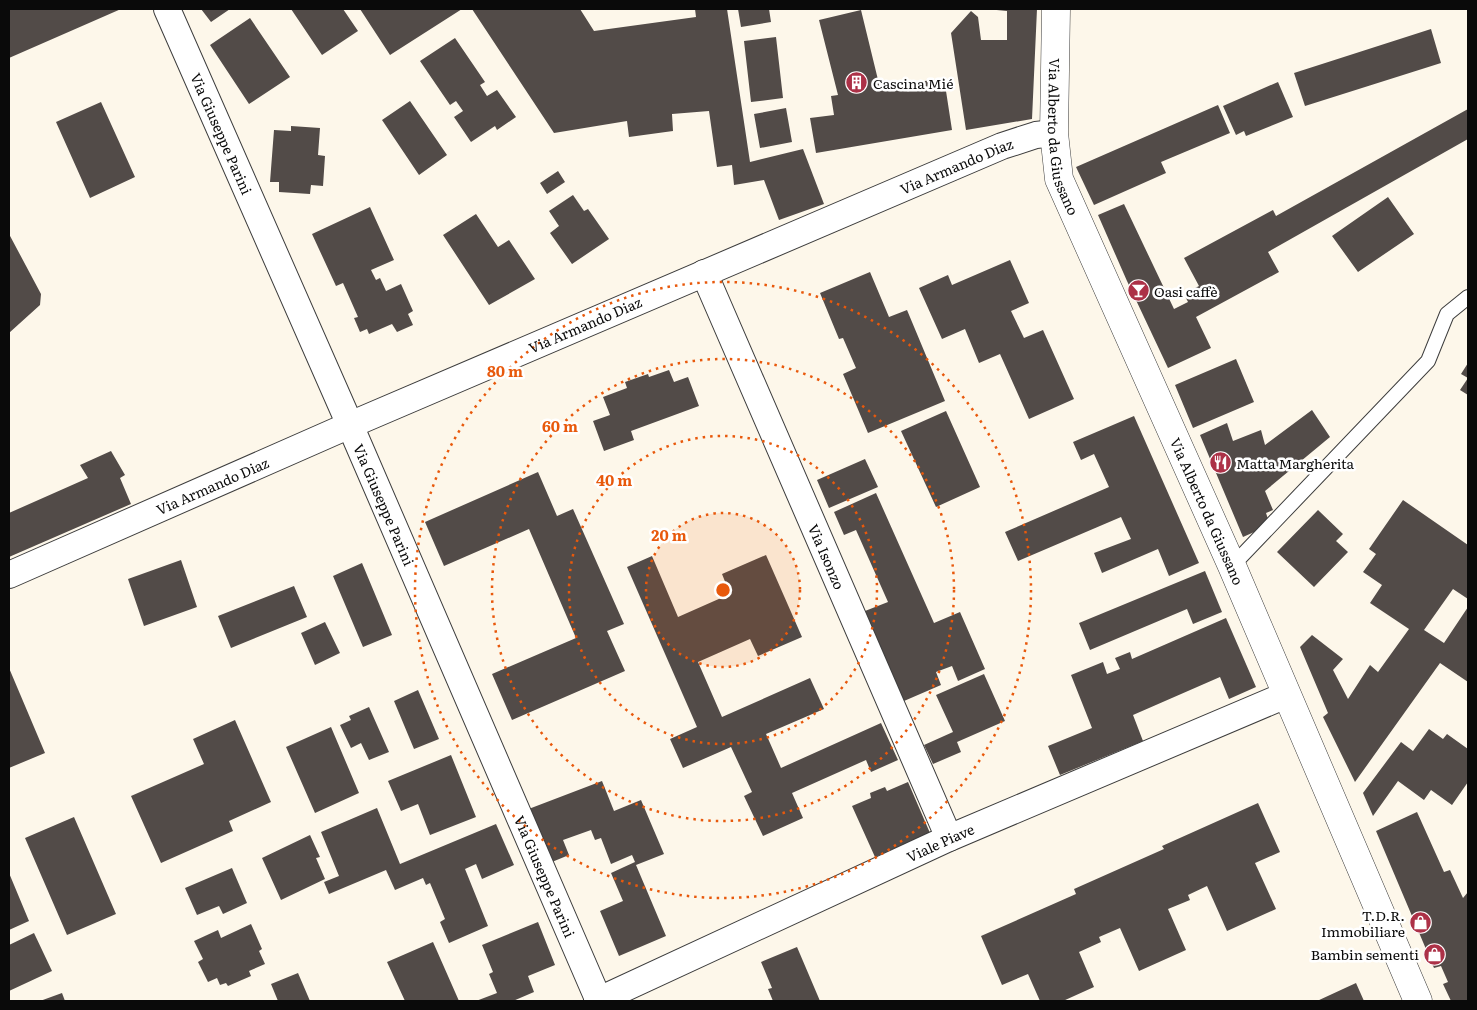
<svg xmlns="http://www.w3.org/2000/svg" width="1477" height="1010" viewBox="0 0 1477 1010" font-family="Literata,serif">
<rect width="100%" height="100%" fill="#fdf7ea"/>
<!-- building -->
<path fill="#524b48" d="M9,9h112l-112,49z
M201,9h29l-19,13z
M291,9h52l15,22 -36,24z
M360,9h102l-72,46z
M472,9h108l14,22 102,-14 -1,-8h32l23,153 53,-13 21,55 -45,16 -15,-40 -30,5 -2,-20 -15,2 -8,-56 -37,3 1,17 -44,6 -2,-16 -73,12z
M738,9h31l2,13 -30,5z
M986,9h51l-5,110 -66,11 -15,-97 20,-22 7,6 3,23h26v-29z
M861,10l19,78 64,-10 8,52 -136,23 -6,-35 24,-3 -3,-19 7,-1 -19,-75z
M250,18l40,59 -41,27 -39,-59z
M1431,29l10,34 -136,43 -11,-33z
M776,37l7,61 -32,4 -7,-61z
M455,38l30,44 -5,3 7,11 10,-6 19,27 -19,13 -2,-4 -24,16 -17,-25 9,-6 -7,-10 -6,4 -30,-44z
M1278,82l15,35 -47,19 -2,-5 -8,4 -13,-29z
M410,101l37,54 -28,20 -37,-55z
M101,102l34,75 -45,21 -34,-76z
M1218,105l12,28 -69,29 5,11 -72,32 -18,-38z
M786,108l6,34 -32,6 -6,-34z
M1468,109v30l-200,113 11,20 -83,45 15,31 -43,20 -41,-87 -29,-66 26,-11 50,105 14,-7 -4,-8 15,-8 -15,-28 89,-48 3,6z
M291,126l29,2 -2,27 7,1 -2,30 -12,-1 -1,9 -31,-2v-10h-9l4,-52 17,1z
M558,171l7,11 -18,12 -7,-11z
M573,195l11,16 4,-2 21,30 -37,25 -22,-31 9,-7 -10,-15z
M1388,197l26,37 -56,38 -26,-36z
M370,207l24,53 -23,10 5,10 4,-2 6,13 15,-7 12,27 -5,3 5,11 -16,7 -5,-8 -23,10 -2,-5 -7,3 -6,-14 4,-1 -15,-34 -7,3 -24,-52z
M476,214l22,33 11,-7 26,39 -46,26 -46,-70z
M9,234l32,60 -1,11 -31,28z
M1010,260l19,43 -18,8 13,27 19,-8 31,69 -45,20 -29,-65 -21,9 -14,-34 -23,10 -23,-51 29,-13 4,10z
M870,272l19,45 18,-7 38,91 -77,32 -25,-59 13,-6 -13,-30 -4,1 -19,-46z
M1236,359l18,43 -61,26 -18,-43z
M1468,363v15l-7,-4z
M669,370l5,12 14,-5 11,29 -68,25 3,9 -30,11 -11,-30 17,-6 -7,-18 24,-9 -2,-6 23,-8 1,3z
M1468,378v17l-8,-5z
M1312,410l18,27 -65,54 8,19 -7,3 4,12 -27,12 -43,-102 27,-12 6,18 28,-11 4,15z
M946,411l34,76 -44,20 -35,-76z
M1134,416l65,147 -30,13 -11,-27 -56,24 -8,-20 37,-14 -10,-22 -103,44 -13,-29 104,-45 -15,-33 -13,6 -8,-18z
M111,451l14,24 -5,3 11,26 -122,53v-44l79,-35 -8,-13z
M865,459l13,28 -49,21 -12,-28z
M538,472l19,44 16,-7 51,115 -17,7 18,40 -113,49 -20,-46 84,-36 -47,-109 -85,37 -19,-44z
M876,493l58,130 26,-11 25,57 -27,12 -6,-15 -16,6 5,13 -37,16 -39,-90 23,-9 -32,-72 -12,5 -10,-23z
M1403,500l65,45v54l-15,-10 -29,41 20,13 24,-36v75l-28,-19 -85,119 -32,-65 5,-4 -28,-66 12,-12 31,24 -10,11 15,29 22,-34 8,7 31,-43 -39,-26 12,-18 -19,-13 13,-18 -7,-5z
M1318,510l25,24 -7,7 12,11 -34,35 -37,-35z
M766,555l36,82 -44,19 -8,-17 -52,23 24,55 88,-39 14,31 -58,25 15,34 100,-45 17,37 -27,12 -5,-12 -74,33 11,25 -40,18 -19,-40 8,-4 -21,-45 -48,21 -13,-29 27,-12 -70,-160 25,-11 26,61 52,-23 -8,-20z
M181,560l16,47 -53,19 -16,-47z
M362,563l30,72 -29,12 -30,-71z
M1205,571l17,41 -29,12 -6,-15 -97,41 -11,-27z
M294,586l13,31 -76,31 -13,-32z
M1226,618l30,69 -27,12 -9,-22 -87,38 10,26 -83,34 -12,-29 44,-18 -21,-53 32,-13 4,12 13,-5 -5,-11 15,-6 2,7z
M325,622l15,31 -25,12 -14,-32z
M9,668l36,85 -36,15z
M984,674l21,47 -48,21 4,10 -28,12 -9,-19 29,-13 -17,-37z
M418,690l21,49 -25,10 -20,-48z
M369,707l20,45 -20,8 -8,-17 -10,5 -11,-23 11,-5 -2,-4z
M235,720l36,82 -42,19 4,10 -72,32 -30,-67 73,-32 -11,-25z
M331,727l28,66 -44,20 -29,-66z
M1429,729l14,10 4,-5 21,15v33l-16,23 -21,-15 -7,10 -26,-19 -25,35 -10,-23 38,-51 12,9z
M451,755l25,62 -46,18 -12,-31 -17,7 -13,-30z
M602,781l12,30 27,-11 23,54 -28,11 30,71 -47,20 -19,-45 23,-10 -12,-28 24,-11 -3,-7 -21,9 -10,-26 -6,2 -4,-10 -28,10 6,15 -22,9 -21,-54z
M908,782l22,51 -55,24 -23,-51 19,-8 -1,-5 15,-6 2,4z
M1258,803l22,49 -25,11 21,46 -49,22 -20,-45 -19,9 2,5 -22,9 18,41 -47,21 -19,-43 -21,9 2,5 -22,10 15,35 -31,14h-23l-12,-27 -26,11 -21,-49 95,-42 -2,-5 90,-40 -2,-3z
M377,808l23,56 96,-40 18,41 -32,14 -6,-15 -11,5 23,57 -39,17 -9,-21 5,-3 -15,-36 -4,2 -3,-7 -28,12 -9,-20 -57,24 -5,-12 15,-6 -18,-44z
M1417,812l27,60 6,-2 13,28 5,-6v109h-17l-8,-17 5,-2 -7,-16 -7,2 -58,-137z
M74,817l42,97 -49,21 -42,-97z
M310,835l10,22 -4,1 9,21 -44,21 -19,-42z
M232,868l15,35 -24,11 -4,-8 -22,9 -12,-27z
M9,873l20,48 -20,9z
M538,922l17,43 -27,11 6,16 -21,9h-37l21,-8 -8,-19 4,-2 -11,-27z
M251,924l11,25 -3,2 6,13 -16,7 2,5 -23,10 -2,-3 -6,2 -3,-7 -9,4 -10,-20 5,-3 -9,-18 24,-11 3,8z
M34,933l18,38 -43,20v-46z
M433,942l26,59h-54l-18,-39z
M797,947l23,54h-47l-5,-12 4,-1 -11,-26z
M298,973l12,28h-32l-7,-17z
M1356,983l8,18h-47z
M62,993l3,8h-25z"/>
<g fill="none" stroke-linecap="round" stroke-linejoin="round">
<defs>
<path id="service" d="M1232,566l196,-205 19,-47 21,-17"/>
<g id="minor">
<path id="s1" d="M167,9l183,416 249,576"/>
<path id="s2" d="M704,273l245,565"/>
<path id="s3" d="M9,575l341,-150 652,-279 34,-11 18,-2"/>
<path id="s4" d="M597,1001l352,-163 337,-143"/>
</g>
<g id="tertiary">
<path id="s5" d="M1056,9l-2,124 5,46 173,387 186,435"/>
</g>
</defs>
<!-- service casing -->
<use href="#service" stroke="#3d3d3d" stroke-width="16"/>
<!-- minor casing -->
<use href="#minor" stroke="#3d3d3d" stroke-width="28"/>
<!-- tertiary casing -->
<use href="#tertiary" stroke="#3d3d3d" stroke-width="29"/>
<!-- service -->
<use href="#service" stroke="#fff" stroke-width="14"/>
<!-- minor -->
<use href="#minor" stroke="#fff" stroke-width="26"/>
<!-- tertiary -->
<use href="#tertiary" stroke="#fff" stroke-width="28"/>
</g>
<!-- distance rings -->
<circle cx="723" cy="590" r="77" fill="#e8590c" fill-opacity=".12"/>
<g fill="none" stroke="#e8590c" stroke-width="2.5" stroke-dasharray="2.5 5">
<circle cx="723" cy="590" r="77"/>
<circle cx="723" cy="590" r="154"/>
<circle cx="723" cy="590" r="231"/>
<circle cx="723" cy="590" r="308"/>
</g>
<!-- icons -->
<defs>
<symbol id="building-disc" viewBox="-11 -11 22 22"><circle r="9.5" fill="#ac3147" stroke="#fff"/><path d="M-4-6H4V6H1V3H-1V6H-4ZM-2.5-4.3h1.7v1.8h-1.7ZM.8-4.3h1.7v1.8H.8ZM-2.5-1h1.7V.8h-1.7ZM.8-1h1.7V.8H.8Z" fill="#fff"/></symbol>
<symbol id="bar-disc" viewBox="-11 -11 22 22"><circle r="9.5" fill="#ac3147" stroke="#fff"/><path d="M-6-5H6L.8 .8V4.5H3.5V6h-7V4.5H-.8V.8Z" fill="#fff"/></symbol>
<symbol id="restaurant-disc" viewBox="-11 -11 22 22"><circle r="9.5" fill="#ac3147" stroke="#fff"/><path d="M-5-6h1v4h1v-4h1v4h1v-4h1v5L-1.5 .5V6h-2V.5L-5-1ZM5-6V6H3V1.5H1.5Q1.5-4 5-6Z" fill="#fff"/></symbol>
<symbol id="shop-disc" viewBox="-11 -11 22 22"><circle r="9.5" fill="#ac3147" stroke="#fff"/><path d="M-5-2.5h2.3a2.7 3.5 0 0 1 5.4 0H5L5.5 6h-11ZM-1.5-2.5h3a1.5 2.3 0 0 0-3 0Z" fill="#fff"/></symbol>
</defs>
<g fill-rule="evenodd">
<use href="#building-disc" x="844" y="70" width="25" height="25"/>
<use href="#bar-disc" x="1126" y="278" width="25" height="25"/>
<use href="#restaurant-disc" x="1208" y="450" width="25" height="25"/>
<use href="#shop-disc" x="1408" y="910" width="25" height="25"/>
<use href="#shop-disc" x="1422" y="942" width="25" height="25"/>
</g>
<g text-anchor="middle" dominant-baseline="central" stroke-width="5" stroke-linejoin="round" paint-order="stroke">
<!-- poi labels -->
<g font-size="14" fill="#0a0a0a" stroke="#fff" text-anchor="start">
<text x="873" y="83">Cascina Mié</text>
<text x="1154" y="291">Oasi caffè</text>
<text x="1236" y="463">Matta Margherita</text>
<text x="1405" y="915" text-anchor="end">T.D.R.<tspan x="1405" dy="16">Immobiliare</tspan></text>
<text x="1419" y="954" text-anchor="end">Bambin sementi</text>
</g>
<!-- street labels -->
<g font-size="14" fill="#0a0a0a" stroke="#fff">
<text stroke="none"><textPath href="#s1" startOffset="136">Via Giuseppe Parini</textPath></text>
<text stroke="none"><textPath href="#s5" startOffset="129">Via Alberto da Giussano</textPath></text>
<text stroke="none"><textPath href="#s3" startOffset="1032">Via Armando Diaz</textPath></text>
<text stroke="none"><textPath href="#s3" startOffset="628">Via Armando Diaz</textPath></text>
<text stroke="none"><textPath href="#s3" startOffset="222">Via Armando Diaz</textPath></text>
<text stroke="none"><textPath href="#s1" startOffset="541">Via Giuseppe Parini</textPath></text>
<text stroke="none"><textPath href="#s5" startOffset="534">Via Alberto da Giussano</textPath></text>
<text stroke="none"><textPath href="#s2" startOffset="309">Via Isonzo</textPath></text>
<text stroke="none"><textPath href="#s4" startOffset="378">Viale Piave</textPath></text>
<text stroke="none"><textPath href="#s1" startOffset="946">Via Giuseppe Parini</textPath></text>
</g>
</g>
<circle cx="723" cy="590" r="8" fill="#e8590c" stroke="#fff" stroke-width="2.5"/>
<g font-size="15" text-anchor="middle" font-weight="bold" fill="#e8590c" stroke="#fff" stroke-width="5" stroke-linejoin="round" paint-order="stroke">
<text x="505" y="377">80 m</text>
<text x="560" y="432">60 m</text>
<text x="614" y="486">40 m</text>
<text x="669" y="541">20 m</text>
</g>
<!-- border -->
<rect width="1477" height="1010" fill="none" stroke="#0a0a0a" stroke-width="20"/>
</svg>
